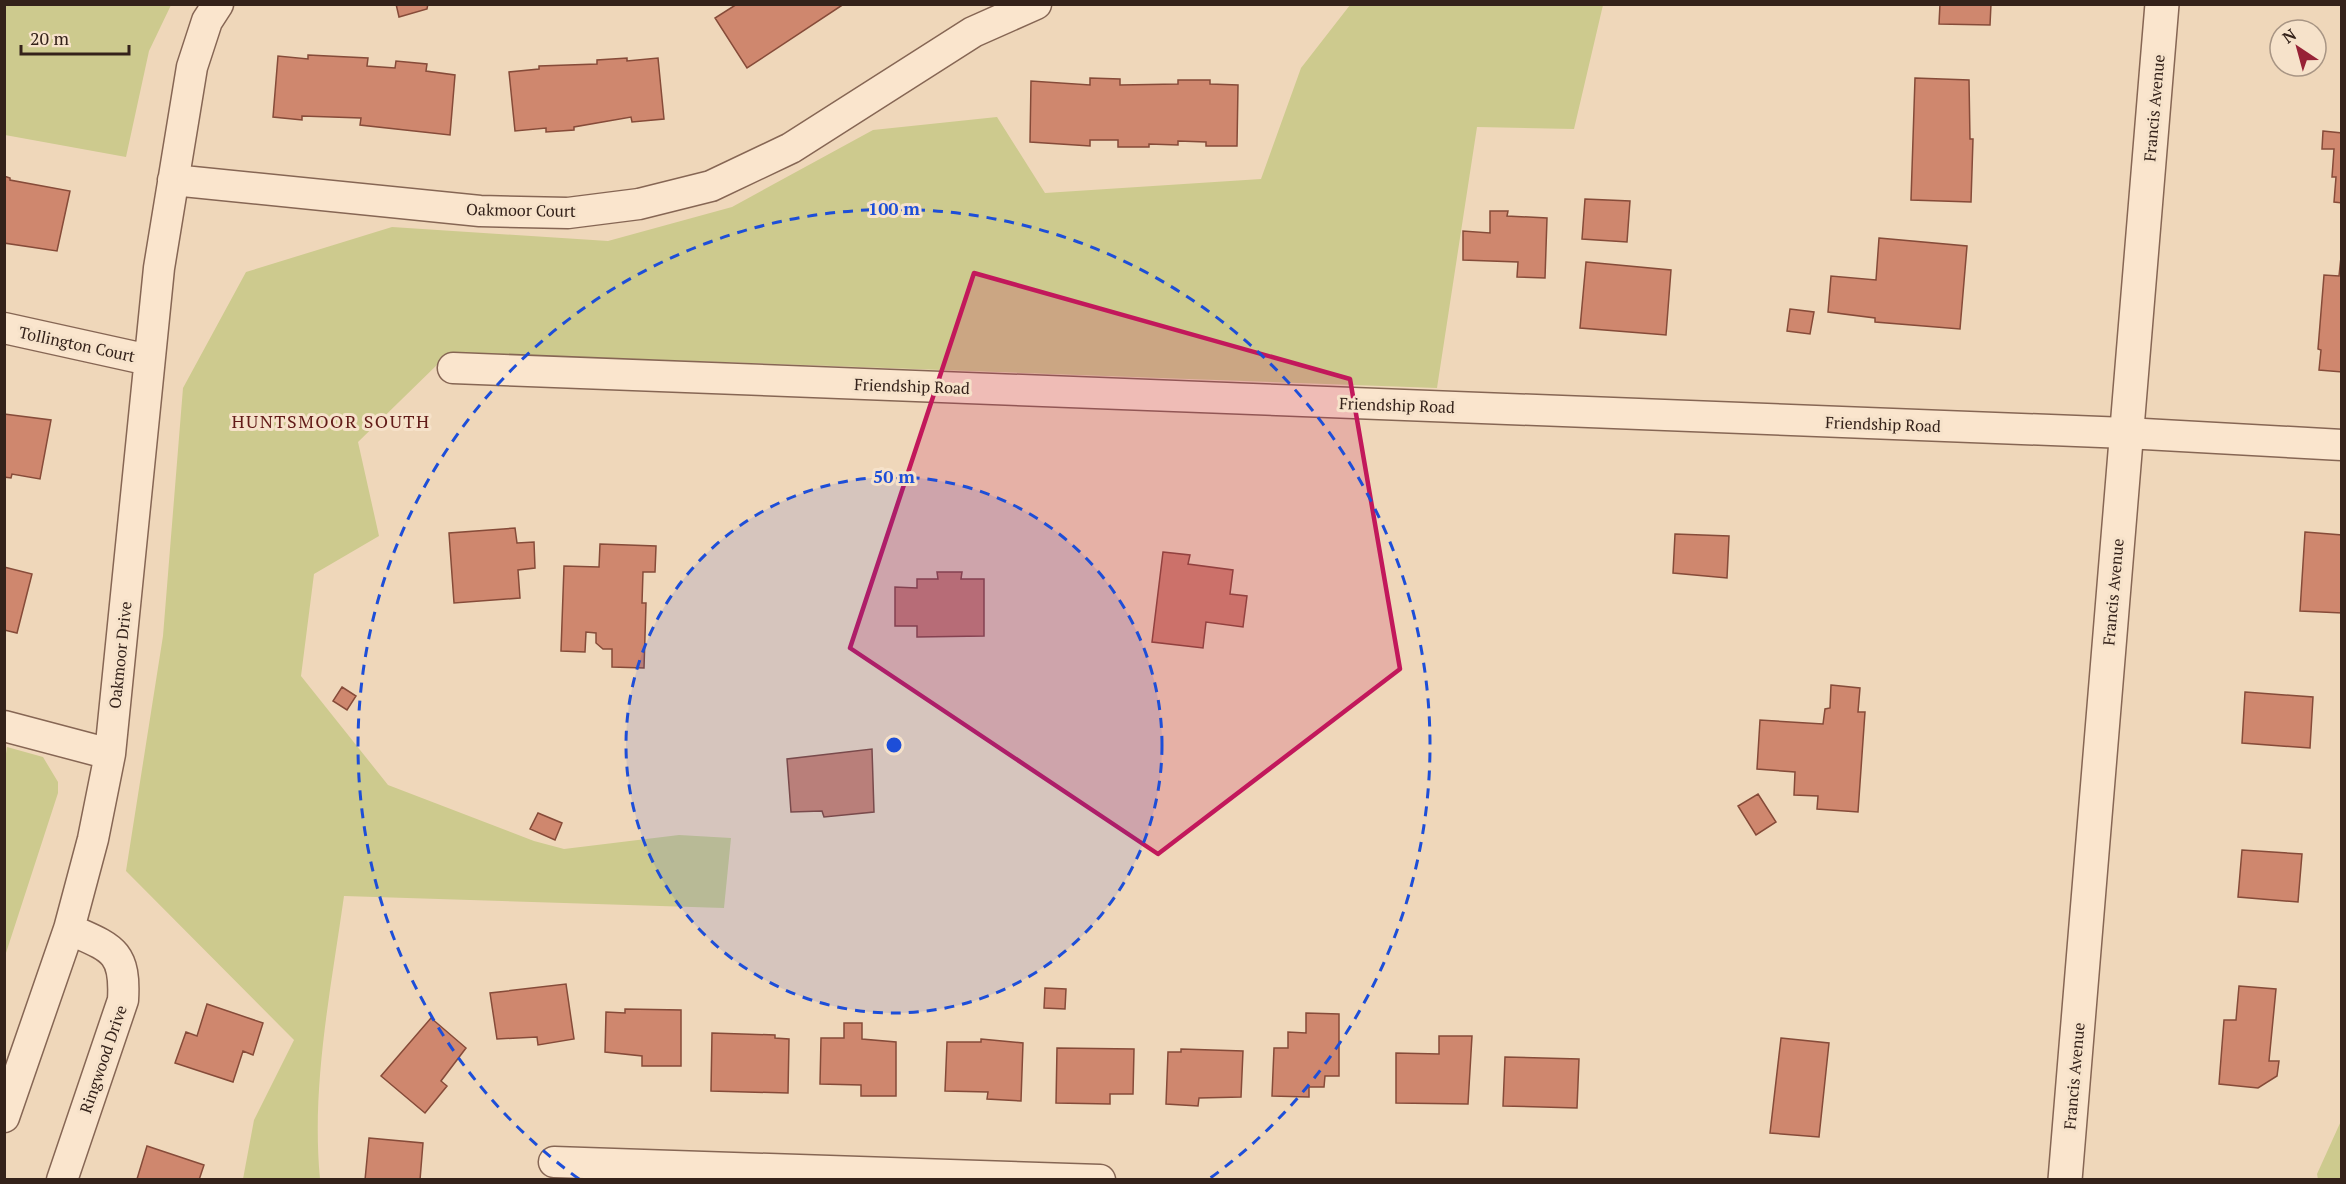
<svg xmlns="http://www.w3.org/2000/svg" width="2346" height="1184" viewBox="0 0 2346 1184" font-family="'PT Serif',serif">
<rect width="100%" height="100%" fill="#efd7ba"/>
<!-- green -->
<path fill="#cdca8e" d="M4,5h167l-22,46 -23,106 -121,-22z
M1350,5h253l-29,124 -97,-2 -40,261 -933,-34 -63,7 -83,81 21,94 -65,38 -13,102 87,109 146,56 30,8 115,-14 52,3 -7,70 -380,-12c-13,93 -33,189 -24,283h-77l11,-59 40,-80 -168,-169 37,-235 20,-248 63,-116 146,-45 216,14 124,-34 141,-77 124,-13 48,76 216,-14 40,-111z
M7,747l36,10 15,25v11l-53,163 -1,-189z
M2341,1121v58h-23l-1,-5z"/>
<!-- building -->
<path fill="#cf876e" stroke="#864b39" stroke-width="1.5" d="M396,4h32l-1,5 -28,8z
M737,4h107l-97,64 -32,-50z
M1940,4h51l-1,21 -51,-1z
M308,55l60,3 -1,8 28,2 1,-7 31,3 -1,7 29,4 -5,60 -90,-10 1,-7 -59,-2v4l-29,-3 5,-61 30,3z
M627,58v3l31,-3 6,61 -32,3 -1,-5 -57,10v3l-28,2v-4l-31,3 -6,-59 30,-3v-3l58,-2v-4z
M1090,78l30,1v6l58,-1v-4h32v4l28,1 -1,61h-31v-4l-28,-1v4l-29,-1v3h-31v-7h-28v6l-60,-4 1,-61 59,4z
M1915,78l54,2 1,59h3l-2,63 -60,-2z
M2323,131l19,2v70l-8,-1 2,-25h-4l2,-28h-12z
M4,176l6,2v2l60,11 -13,60 -53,-8z
M1585,199l45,2 -3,41 -45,-3z
M1490,211h18l-1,5 40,2 -2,60 -28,-1 1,-15 -55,-2v-29l27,2z
M1879,238l88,8 -7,83 -85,-7v-4l-47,-6 3,-36 45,4z
M2341,257l1,115 -23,-2 2,-20 -3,-1 6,-74 15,1z
M1586,262l85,8 -5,65 -86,-7z
M1790,309l24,3 -4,22 -23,-3z
M4,414l47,6 -11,59 -28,-5 -1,4 -7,-1z
M515,528l2,15 17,-1 1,26 -17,2 2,28 -66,5 -5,-70z
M2305,532l37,3v78l-42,-2z
M1675,534l54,2 -2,42 -54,-5z
M600,544l56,2 -1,26h-12l-1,31h4l-2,65 -32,-1v-18h-9l-7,-6v-10l-10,-1 -1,20 -24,-1 3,-85 35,1z
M1163,552l27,3 -2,9 45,6 -3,24 17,2 -4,31 -37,-5 -3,26 -51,-6z
M4,567l28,7 -15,59 -13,-3z
M937,572h25l-1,7h23v57l-67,1v-11h-22v-39l22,1v-9h21z
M1831,685l29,3 -2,24h7l-7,100 -41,-3 1,-13 -24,-1 1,-23 -38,-3 3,-49 63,4 2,-15 5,-1z
M342,687l14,9 -9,14 -14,-9z
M2245,692l68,5 -3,51 -68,-5z
M872,749l2,63 -50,5 -2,-6 -31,1 -4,-53z
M1758,794l18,28 -20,13 -18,-29z
M538,813l24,10 -7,17 -25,-11z
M2242,850l60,4 -4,48 -60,-5z
M566,984l8,55 -36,6 -1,-8 -40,2 -7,-46z
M2239,986l37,3 -7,72h10l-2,15 -19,12 -39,-4 5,-64h12z
M1045,988l21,1 -1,20 -21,-1z
M207,1004l56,19 -10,32 -10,-4 -10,31 -58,-19 11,-31 11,4z
M625,1009l56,1v56h-39v-10l-37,-4 1,-40 19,1z
M1306,1013l33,1v62h-14l-1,11h-15v10l-37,-1 2,-48h14v-16l18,1z
M431,1018l35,30 -25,33 6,5 -22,27 -44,-37z
M844,1023h18v16l34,3v54h-35v-11l-41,-1 1,-46h23z
M712,1033l63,2v3l14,1 -1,54 -77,-2z
M1439,1036h33l-4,68 -72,-1v-50l43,1z
M1781,1038l48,5 -10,94 -49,-4z
M981,1039l42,4 -2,58 -34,-2 1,-7 -43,-1 2,-49h34z
M1057,1048l77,1 -1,45h-23v10l-54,-1z
M1181,1049l62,2 -2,46 -42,1 -1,8 -32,-2 2,-52h13z
M1505,1057l74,2 -2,49 -74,-2z
M369,1138l54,5 -3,37h-55z
M147,1146l57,19 -5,15 -62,-1z"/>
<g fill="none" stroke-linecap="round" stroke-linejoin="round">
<defs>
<path id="minor" d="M173,180l307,31 88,2 71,-9 72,-18 80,-38 182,-116 63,-28
M4,328l145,32
M453,368l1673,65 216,12
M4,726l106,28
M4,1117l65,-188 24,-90 17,-85 49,-486 33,-201 15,-46 11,-17
M554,1162l546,18
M62,1180l61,-180c3,-50 -12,-52 -54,-71"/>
<path id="tertiary" d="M2065,1180l97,-1176"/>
</defs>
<!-- minor casing -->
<use href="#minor" stroke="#866654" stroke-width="33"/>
<!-- tertiary casing -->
<use href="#tertiary" stroke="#866654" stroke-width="36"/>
<!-- minor -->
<use href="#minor" stroke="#fae5cd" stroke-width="30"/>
<!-- tertiary -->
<use href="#tertiary" stroke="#fae5cd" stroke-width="33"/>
</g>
<!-- marked area -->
<path fill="#c2185b" fill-opacity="0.2" stroke="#c2185b" stroke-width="4.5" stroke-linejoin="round" d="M974,273l376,106 50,290 -242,185 -308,-206z"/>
<!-- distance rings -->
<circle cx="894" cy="745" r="268" fill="#1d4ed8" fill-opacity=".12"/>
<g fill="none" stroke="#1d4ed8" stroke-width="3" stroke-dasharray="10 8">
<circle cx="894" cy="745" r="268"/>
<path d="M579 1179A536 536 0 1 1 1209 1179"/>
</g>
<g text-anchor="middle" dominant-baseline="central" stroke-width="6" stroke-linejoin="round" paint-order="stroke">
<!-- street labels -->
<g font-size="16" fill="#34221a" stroke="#f6e2ca">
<text transform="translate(2154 108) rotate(-85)">Francis Avenue</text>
<text transform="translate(521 210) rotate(1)">Oakmoor Court</text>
<text transform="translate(77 344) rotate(12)">Tollington Court</text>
<text transform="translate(912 386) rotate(2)">Friendship Road</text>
<text transform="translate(1397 405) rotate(2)">Friendship Road</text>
<text transform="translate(1883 424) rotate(2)">Friendship Road</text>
<text transform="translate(2113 592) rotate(-85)">Francis Avenue</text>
<text transform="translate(120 655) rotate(-84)">Oakmoor Drive</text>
<text transform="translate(103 1059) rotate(-71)">Ringwood Drive</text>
<text transform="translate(2074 1076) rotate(-85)">Francis Avenue</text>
</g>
<!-- neighbourhood labels -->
<g font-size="18" letter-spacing="1.5" fill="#621b18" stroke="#f6e2ca">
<text x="331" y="421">HUNTSMOOR SOUTH</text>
</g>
</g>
<circle cx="894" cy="745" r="9" fill="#1d4ed8" stroke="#f6e2ca" stroke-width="3"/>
<g font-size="18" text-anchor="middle" font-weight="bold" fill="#1d4ed8" stroke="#f6e2ca" stroke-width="6" stroke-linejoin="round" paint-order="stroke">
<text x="894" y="215">100 m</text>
<text x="894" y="483">50 m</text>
</g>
<!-- border -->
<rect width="2346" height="1184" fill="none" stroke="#34221a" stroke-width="12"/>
<!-- north arrow -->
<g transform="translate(2298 48) rotate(324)"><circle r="28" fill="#f6e2ca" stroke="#a89584" stroke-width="1.5"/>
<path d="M0-4.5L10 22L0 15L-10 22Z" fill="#972236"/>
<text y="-9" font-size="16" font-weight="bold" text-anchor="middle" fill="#34221a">N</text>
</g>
<!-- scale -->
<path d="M21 45v9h108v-9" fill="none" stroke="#34221a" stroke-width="3"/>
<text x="30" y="45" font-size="18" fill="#34221a" stroke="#f6e2ca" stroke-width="4.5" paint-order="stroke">20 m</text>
</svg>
